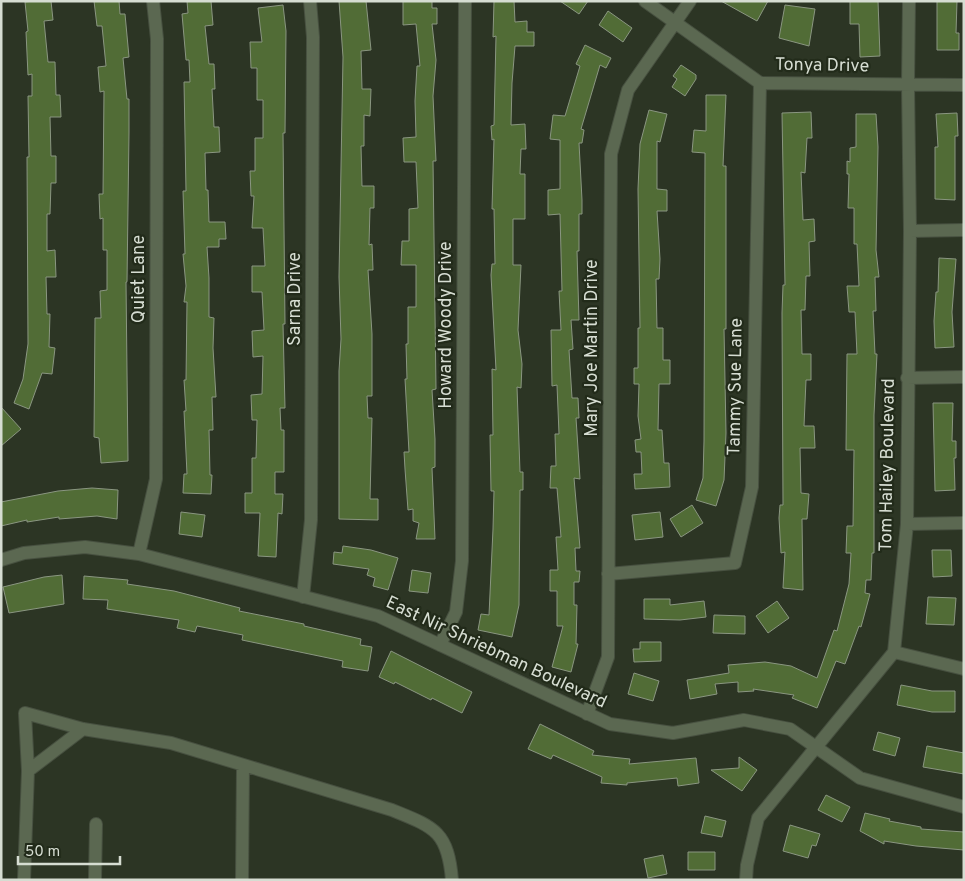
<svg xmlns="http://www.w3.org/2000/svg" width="965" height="881" viewBox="0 0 965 881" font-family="Overpass,sans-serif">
<rect width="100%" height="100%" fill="#2c3524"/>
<!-- building -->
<path fill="#516c36" stroke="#8a9681" d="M34,1h17l2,19 -9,1 4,41h7l1,33h4l1,22h-11l1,39h5v27h-5l-1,31h-3v37l8,-1 1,27h-10l1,37h3l-1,33 6,1 -3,26 -10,-1 -13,36 -15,-6 9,-24 5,-35 -1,-187h2l-1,-61h4v-22l-4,1 -2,-43 2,-1 -3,-29z
M94,1h25l1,13h5l4,43 -6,1 4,41h2v33l-2,150h-1l2,179 -27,2 -2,-25 -5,-1 1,-119h6l-1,-27 7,-1v-40h-4v-32l-3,1 -1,-25h4l1,-103 -4,1 -2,-25 8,-1 -4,-40h-5z
M187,1h24l2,24 -8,1 4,38h5l1,25h-3l2,38h5l1,25 -15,1 1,37h2l1,32h16l1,17h-7v8h-12l2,31v39l5,1 -1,30 3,49h-4l1,33h-4l1,45h2l-1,19 -28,-1 1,-19h3l-3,-63h2l-2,-31h2l1,-78h-3l2,-16 -3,-32h2l-2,-63h3l-2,-109h6l-1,-22h-3l-4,-46 6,-1z
M339,1h27l5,49 -10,1 1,38h9l-1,27 -6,-1v31h-3l1,40h12v22h-4l-1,37 3,-1 1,26h-5l4,64v62h-5l1,22h4l-2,81h8v21l-39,-1v-148l2,-32 -2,-62 4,-220z
M403,1h29v7h5v16h-5l4,36 -3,36 3,65h-3l3,228 -4,1 3,49v28l-3,1 3,71h-19l3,-16 -6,-2v-12l-5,1 -3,-41 -1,-17h5l-4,-73h2l-1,-35h2v-37h8v-42h-15l1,-24h7v-32l9,-1 -2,-46h-12l-1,-24 13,-1 -1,-36 2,-35h3l-4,-42 -13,1z
M494,1h20l1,21 12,-1v11h7v14h-19l-3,37 -1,42 14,-1 1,25h-5l-1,25h5v45h-12v46h8l-3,65 4,34 -1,24 -4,-1 3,85h3v18h-3l-1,115 -7,32 -34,-7 3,-16 8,1 4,-86 1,-38h-3l-1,-56h3l-1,-66 4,1 -5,-95 1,-11h3l-1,-55h-2l2,-70 -2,1 -1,-14 3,-1 2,-89 -3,1z
M560,1h28l-9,13z
M721,1h47l-11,20z
M850,1h28l2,55 -20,1 -1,-33h-9z
M937,1h20l-1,32h3v17h-22z
M283,5l3,26 -1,102h-2l2,191h-2l2,84h-5l1,22h3v42h-9v22h8l-1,20 -4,-1 -2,44 -18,-1 2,-43h-15v-20h7v-35h4l1,-38h-5l-1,-25 11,-1 1,-38 -10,1 -1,-26 12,-1 -2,-38h-10v-26h13l-2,-38h-11l2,-32h-3l-1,-25h5v-33h8v-38h-6v-32h-6l-1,-26h12l-4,-34z
M785,5l30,4 -6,37 -30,-8z
M608,11l24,17 -9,14 -24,-17z
M585,45l26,13 -5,10 -6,-3 -19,64 3,1 -2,13h-3l3,57v14h-3v37h-2l2,69h-8l2,29 -4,1 3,48h6l1,20h-3l4,61 -6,-1 6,70h-5l1,23h4l-1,11h-5v23h3l-1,39h2l-7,28 -19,-5 11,-41h-6v-35h-7v-21h8l-2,-33h5l-4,-49h-7l1,-22h5l-1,-32h4l-2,-49 -5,1 -1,-56h10l-2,-39h3l-2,-77 -12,1v-25l12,-1v-49l-10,-1 3,-24 12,1 15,-50 -4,-2z
M681,65l15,10v4l-11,17 -13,-9 5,-8 -4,-3z
M706,95h20l-3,71h3v163h-2l2,104 -2,47 -8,26 -20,-6 7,-22 1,-37 1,-288 -13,-1 2,-22 12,1z
M649,110l18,4 -7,28 -3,-1v48l10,1v21h-10l3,48 -1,20h-3l1,49h6v32h7v24h-11l-1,46h4l2,33h5l1,24 -35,2 -1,-15h8l-1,-22h-5l-1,-12 6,-1 -3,-23 1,-32h-5v-16h4v-40h2l-2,-139 2,-45z
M811,112l1,26h-5l-2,35 -4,-1 2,48 11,-1 1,22 -6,1 1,34h-4l-1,34h-4l1,44h9v26h-5l-2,46h10l1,22h-15l1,45 8,1 -2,25h-5l1,71 -20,-2 2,-36 -4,1 -2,-35 1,-13h3l-1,-192 1,-28h2l-3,-172z
M957,113l1,23h-3v64l-20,-1v-52h3l-2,-33z
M856,114h20l2,33 -2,103 3,27h-4l1,34h-3l2,43h2l-3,61v138h-2l-1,27h-5l-1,13 5,1 -9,33 -2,-1 -14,38 -9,-3 -19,47 -25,-10 2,-3 -41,-6 1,2 -16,1v-10l-23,2 2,10 -27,5 -3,-19 42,-7 -1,-8 37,-3 26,4 26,12 17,-48 3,1 12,-47 2,-31h-5l1,-27h6l1,-76h-8l1,-96h10l-2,-42h-6l-2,-26h12l-2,-42h-3v-36h-6l1,-34h-2v-13l3,1v-14l6,-1z
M939,258l17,1 -4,53 2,35 -19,1 -1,-27 2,-29h2z
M933,403h20l-1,38h4v17h-2l1,32 -20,1z
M1,407l20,22 -20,17z
M92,488l26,2 -1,29 -20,-3 -38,3v-2l-32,5v-2l-26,6v-24l57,-11z
M692,505l11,18 -22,14 -11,-18z
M181,512l24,3 -3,22 -23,-3z
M660,512l3,25 -28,3 -3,-25z
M343,546l28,4 27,8 -10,32 -15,-4 2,-8 -8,-3 2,-6 -36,-5 1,-12 8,1z
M932,550h19l1,26 -19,1z
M412,570l19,3 -3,20 -19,-2z
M62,575l2,29 -55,9 -6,-26 41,-10z
M84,576l44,4 -1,4 47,7 66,17 -1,3 65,13v2l57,13 -1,6 12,2 -4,24 -26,-4 1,-6 -101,-21 1,-5 -46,-9 -2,6 -18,-4 2,-8 -72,-11 1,-9 -25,-1z
M928,597l28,1 -2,27 -28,-1z
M644,599h26v6l34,-4 2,16 -26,3 -36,-1z
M777,601l12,17 -21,15 -12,-17z
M714,615l31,1v18l-32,-1z
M640,642h21v19l-27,1 -1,-13h7z
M391,651l81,41 -10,21 -30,-15 -1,2 -36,-18 -1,2 -15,-7z
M634,673l25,8 -6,20 -25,-7z
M901,685l31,6h23v21h-23l-35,-7z
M540,724l54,27 -2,4 38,4 -1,5 67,-6 3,25 -21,3 -1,-8 -50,5v2l-26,-2 1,-6 -49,-22 -2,4 -23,-10z
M878,732l22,6 -5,18 -22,-6z
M927,746l37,7v21l-41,-7z
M739,757l18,13 -15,21 -31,-21 28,-2z
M826,795l24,12 -8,15 -24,-12z
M865,813l25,6 -1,2 32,6v2l43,3v18l-48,-4 -32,-5v3l-24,-13z
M705,816l21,5 -4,16 -21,-4z
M790,825l30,9 -4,12 -4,-1 -4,13 -25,-7z
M688,852h27v18h-27z
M663,855l4,19 -19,4 -4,-19z"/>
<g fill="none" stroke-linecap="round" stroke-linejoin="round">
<defs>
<path id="minor" d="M645,1l115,82 204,2
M910,231l54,-1
M907,378l57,-1
M907,524l57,-1
M139,554l17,-75 1,-440 -4,-38
M1,560l23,-7 61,-6 54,7 239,62 232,108 63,9 71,-13 46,9 70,49 104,29
M608,574l127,-11 17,-76 8,-404
M303,597l8,-77 2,-483 -3,-36
M440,645l16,-33 6,-51 3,-560
M894,652l70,17
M587,714l21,-57 3,-503 17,-64 62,-89
M28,771l55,-42
M24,880l4,-109 -3,-58 58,16 88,14 221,67c42,17 56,21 60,70
M95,880l1,-56
M242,880l1,-114
M746,880l1,-15 11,-47 136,-166 13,-128 3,-293 -2,-146 1,-84"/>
</defs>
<!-- minor casing -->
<use href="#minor" stroke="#475040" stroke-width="14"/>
<!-- minor -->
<use href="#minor" stroke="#5b6851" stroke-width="12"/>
</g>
<g text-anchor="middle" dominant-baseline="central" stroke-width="4.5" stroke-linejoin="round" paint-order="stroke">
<!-- street labels -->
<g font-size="18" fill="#d6ddd2" stroke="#222b1a">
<text transform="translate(822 66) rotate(1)">Tonya Drive</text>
<text transform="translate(139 279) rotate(-90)">Quiet Lane</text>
<text transform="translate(295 299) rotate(-90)">Sarna Drive</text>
<text transform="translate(446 325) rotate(-90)">Howard Woody Drive</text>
<text transform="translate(592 348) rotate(-90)">Mary Joe Martin Drive</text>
<text transform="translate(736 387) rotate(-89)">Tammy Sue Lane</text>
<text transform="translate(888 465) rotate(-89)">Tom Hailey Boulevard</text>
<text transform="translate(496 653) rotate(25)">East Nir Shriebman Boulevard</text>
</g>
</g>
<!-- border -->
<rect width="965" height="881" fill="none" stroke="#d6ddd2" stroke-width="5"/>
<!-- scale -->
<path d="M18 856v8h102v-8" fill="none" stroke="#d6ddd2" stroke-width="2.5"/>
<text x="25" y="856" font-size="15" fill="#d6ddd2" stroke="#222b1a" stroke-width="4" paint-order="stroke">50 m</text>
</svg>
